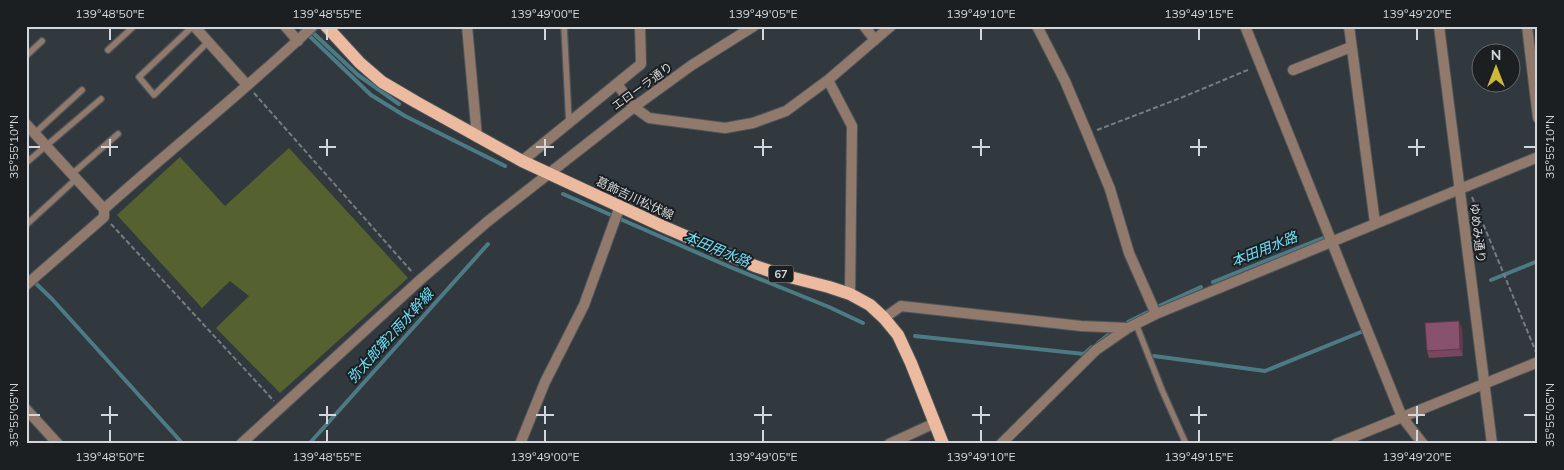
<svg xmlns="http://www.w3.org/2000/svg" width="1564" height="470" viewBox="0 0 1564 470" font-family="Mulish,'Noto Sans JP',sans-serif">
<rect width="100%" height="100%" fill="#31383e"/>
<!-- green -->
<path fill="#55622f" d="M289,148l119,130 -128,115 -64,-65 33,-32 -19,-15 -28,27 -85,-93 63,-58 45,49z"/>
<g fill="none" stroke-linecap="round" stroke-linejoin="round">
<!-- stream -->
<path stroke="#4d7b85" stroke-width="4" d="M299,26l72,69 34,21 100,50
M310,30l48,45 41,29
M563,194l167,73 99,40 34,16
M26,274l26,25 131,145
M1491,280l47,-19
M1213,282l110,-44
M1157,307l44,-20
M1128,322l22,-11
M915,336l169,18 8,-7
M1098,343l10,-8
M1154,356l111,15 96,-39
M309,444l179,-200"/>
<defs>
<path id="service" d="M193,26l-54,51 15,18 54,-53
M564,26l5,97
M108,50l26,-24
M26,56l16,-15
M35,133l47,-43
M26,163l75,-64
M72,174l46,-40
M26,225l50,-46
M1136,324l26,66 24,54"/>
<path id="minor" d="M194,26l53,59
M285,26l13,15
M467,26l10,111
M864,26l11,14
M1037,26l28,55 22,52 23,56 19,64 27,61
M1349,26l26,197
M1527,26l11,92
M1293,70l58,-23
M828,80l24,46 -2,168
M617,84l17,23 15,11 76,10 28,-5 33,-12 42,-31 63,-54
M26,124l78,85v8l-78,68
M522,161l119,-97 -1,-38
M104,209c69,-62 142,-119 209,-183
M884,318l17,-12 180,20 47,2
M1402,417l21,27
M520,444l25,-62 39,-77 36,-99
M889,444l46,-21
M1001,444l95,-94 32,-22 28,-14 382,-157
M1336,444l202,-82"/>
<path id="tertiary" d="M1245,26l157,391
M1439,26l53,418
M26,409l32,35
M241,444l179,-164 67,-58 147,-115 58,-42 62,-39"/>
<path id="primary" d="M326,26l34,37 22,19 34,20 106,59 140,65 93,40 27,9 47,12 21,7 20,11 14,13 14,17 13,28 32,81"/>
</defs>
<!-- service casing -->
<use href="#service" stroke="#4e555a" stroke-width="8"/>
<!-- minor casing -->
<use href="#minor" stroke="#4e555a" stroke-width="12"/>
<!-- tertiary casing -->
<use href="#tertiary" stroke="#4e555a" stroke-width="12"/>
<!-- primary casing -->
<use href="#primary" stroke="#4e555a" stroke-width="14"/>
<!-- path -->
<path stroke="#777d82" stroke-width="2" stroke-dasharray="5 2.5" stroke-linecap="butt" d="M254,93l159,180
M1097,130l86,-33 67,-28
M1472,197l64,155
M111,224l163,177"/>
<!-- service -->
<use href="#service" stroke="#91796c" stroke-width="5.5"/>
<!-- minor -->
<use href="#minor" stroke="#91796c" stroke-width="10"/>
<!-- tertiary -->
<use href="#tertiary" stroke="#91796c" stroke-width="10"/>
<!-- primary -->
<use href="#primary" stroke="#ebba9f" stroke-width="12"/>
</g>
<!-- wall -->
<path fill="#76475d" d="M1462,328l1,28 -34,2 -2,-7z"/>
<!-- shaded-wall -->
<path fill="#60394c" d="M1459,321l3,7 1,28 -3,-7z"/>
<!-- building -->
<path fill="#89526c" stroke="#60394c" d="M1459,321l1,28 -33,2 -2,-28z"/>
<!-- ticks -->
<path fill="none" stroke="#d3d7db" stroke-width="2" d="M110,28v12M327,28v12M545,28v12M763,28v12M981,28v12M1199,28v12M1417,28v12M110,139v17M327,139v17M545,139v17M763,139v17M981,139v17M1199,139v17M1417,139v17M28,147h12M101,147h17M319,147h17M536,147h18M754,147h18M972,147h18M1190,147h17M1408,147h17M1524,147h12M110,406v18M327,406v18M545,406v18M763,406v18M981,406v18M1199,406v18M1417,406v18M28,415h12M101,415h17M319,415h17M536,415h18M754,415h18M972,415h18M1190,415h17M1408,415h17M1524,415h12M110,430v12M327,430v12M545,430v12M763,430v12M981,430v12M1199,430v12M1417,430v12"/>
<g text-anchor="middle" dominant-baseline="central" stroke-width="4" stroke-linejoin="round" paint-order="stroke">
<!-- shield labels -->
<rect fill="#1c1f22" stroke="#9ca0a4" stroke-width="1" x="768.5" y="265.5" width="25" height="17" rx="4"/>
<g font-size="11" font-weight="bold" fill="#d3d7db">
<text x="781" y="274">67</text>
</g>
<!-- street labels -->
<g font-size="12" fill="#d3d7db" stroke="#1c1f22">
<text transform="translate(642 86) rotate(-36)">エローラ通り</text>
<text transform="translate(635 198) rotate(25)">葛飾吉川松伏線</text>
<text transform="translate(1478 233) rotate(83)">ゆめみ通り</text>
</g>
<!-- water labels -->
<g font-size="14" font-style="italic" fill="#6ae0f7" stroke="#1c1f22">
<text transform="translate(717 249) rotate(23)">本田用水路</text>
<text transform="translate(1264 249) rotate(-22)">本田用水路</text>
<text transform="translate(390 336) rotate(-48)">弥太郎第2雨水幹線</text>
</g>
</g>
<!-- border -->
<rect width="1564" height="470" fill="none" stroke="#1c1f22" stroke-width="55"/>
<!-- north arrow -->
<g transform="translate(1496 68)"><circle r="24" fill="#1c1f22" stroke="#65696c"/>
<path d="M0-4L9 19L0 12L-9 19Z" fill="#ceb837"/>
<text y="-8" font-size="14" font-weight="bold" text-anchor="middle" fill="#d3d7db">N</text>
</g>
<rect x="28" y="28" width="1508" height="414" fill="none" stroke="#d3d7db" stroke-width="2"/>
<g font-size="12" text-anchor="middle" fill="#d3d7db">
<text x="110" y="18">139°48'50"E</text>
<text x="327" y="18">139°48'55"E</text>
<text x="545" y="18">139°49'00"E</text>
<text x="763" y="18">139°49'05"E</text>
<text x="981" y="18">139°49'10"E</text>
<text x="1199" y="18">139°49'15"E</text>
<text x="1417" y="18">139°49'20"E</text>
<text transform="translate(14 147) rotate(-90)" y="4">35°55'10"N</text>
<text transform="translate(1550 147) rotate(-90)" y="4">35°55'10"N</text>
<text transform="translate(14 415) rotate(-90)" y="4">35°55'05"N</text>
<text transform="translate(1550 415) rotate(-90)" y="4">35°55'05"N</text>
<text x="110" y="461">139°48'50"E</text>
<text x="327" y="461">139°48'55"E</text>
<text x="545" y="461">139°49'00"E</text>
<text x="763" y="461">139°49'05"E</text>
<text x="981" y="461">139°49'10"E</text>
<text x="1199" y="461">139°49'15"E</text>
<text x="1417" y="461">139°49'20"E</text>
</g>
</svg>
